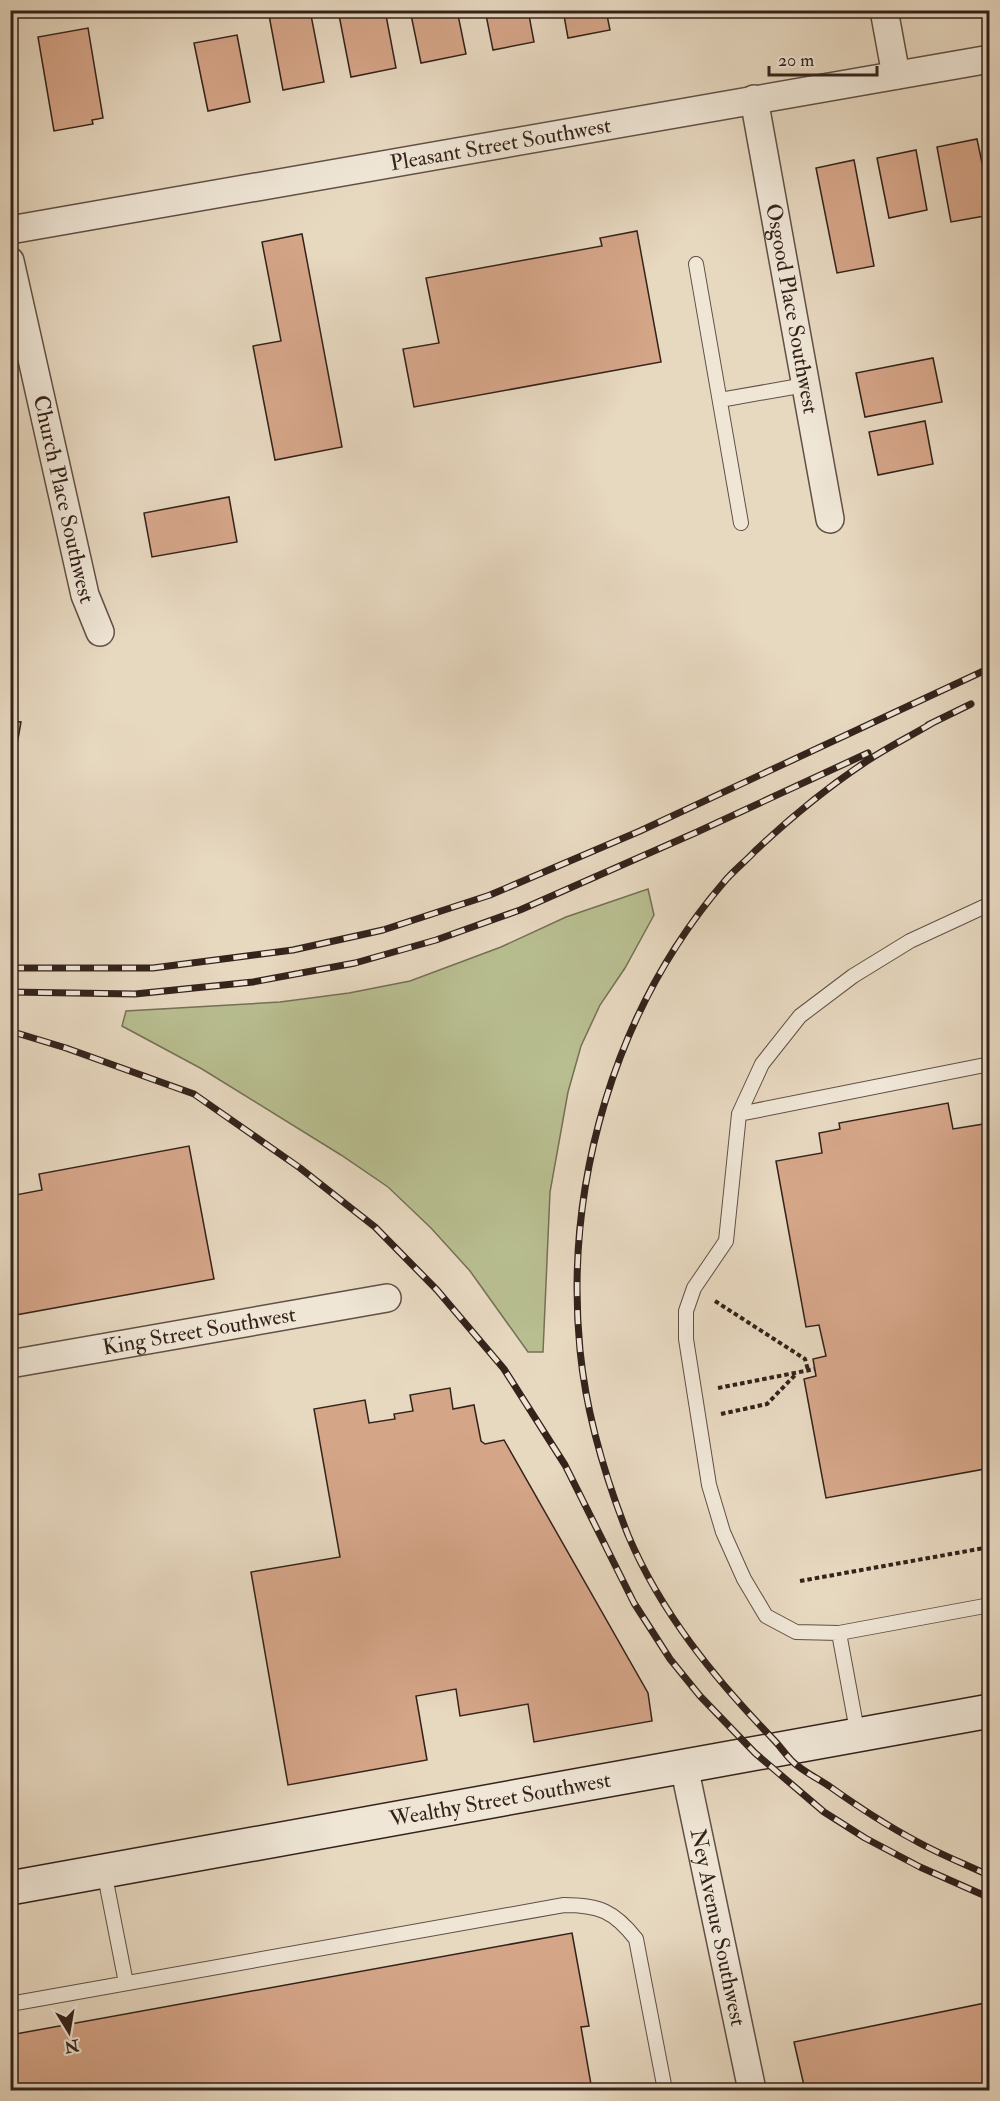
<svg xmlns="http://www.w3.org/2000/svg" width="1000" height="2101" viewBox="0 0 1000 2101" font-family="'IM FELL Double Pica',serif">
<rect width="100%" height="100%" fill="#e7d8c0"/>
<filter id="stains"><feTurbulence type="fractalNoise" baseFrequency=".00333" numOctaves="4"/><feColorMatrix values="0 0 0 0 .2 0 0 0 0 .09 0 0 0 0 .02 0 0 0 .5 -.17"/></filter>
<radialGradient id="worn" r=".72"><stop offset=".6" stop-color="#630" stop-opacity="0"/><stop offset="1" stop-color="#630" stop-opacity=".3"/></radialGradient>
<!-- green -->
<path fill="#b8be90" stroke="#767056" stroke-width="1.5" d="M648,889l6,26 -29,53 -25,37 -19,41 -13,46 -18,100 -7,160h-15l-58,-81 -39,-43 -43,-41 -47,-32 -139,-86 -80,-43 4,-15 154,-9 69,-9 61,-12 91,-34 65,-30z"/>
<!-- building -->
<path fill="#d5a588" stroke="#34221b" stroke-width="1.5" d="M268,10h42l14,72 -41,8z
M338,10h47l11,58 -45,9z
M410,10h47l9,44 -45,9z
M485,10h43l6,32 -41,8z
M563,10h43l4,20 -42,8z
M88,28l15,90 -11,2 1,4 -39,7 -16,-94z
M237,35l13,67 -42,9 -14,-68z
M977,139l13,62v14l-39,7 -14,-75z
M916,150l11,60 -38,8 -12,-60z
M854,160l20,106 -37,7 -21,-105z
M637,231l24,131 -247,45 -11,-58 36,-6 -13,-65 176,-32 -2,-8z
M302,234l40,213 -67,13 -22,-114 28,-5 -19,-99z
M933,358l9,44 -77,15 -9,-44z
M925,421l8,43 -55,11 -9,-43z
M229,497l8,45 -85,15 -8,-44z
M10,721l11,1 -11,62z
M948,1103l5,26 37,-6v345l-164,30 -22,-119 12,-3 -3,-17 13,-3 -7,-31 -13,2 -30,-166 46,-8 -3,-20 21,-4 -1,-6z
M189,1146l25,133 -204,37v-120l32,-6 -3,-16z
M450,1388l3,21 21,-4 7,36 4,3 19,-4 144,253 4,28 -118,21 -6,-38 -68,12 -4,-27 -40,7 11,64 -139,25 -37,-213 89,-15 -26,-148 51,-9 4,23 26,-4 -1,-5 19,-3 -3,-16z
M572,1933l17,93 -8,1 11,63h-582v-55z
M990,2002v88h-185l-11,-48z"/>
<g fill="none" stroke-linecap="round" stroke-linejoin="round">
<defs>
<path id="service" d="M696,264l45,259
M720,400l85,-15
M990,904l-80,37 -57,35 -53,40 -38,48 -23,50 -13,127 -32,47 -8,23v28l23,146 14,47 21,47 22,37 30,16 43,1 151,-28
M739,1114l251,-50
M839,1633l19,103
M104,1871l22,112
M10,2004l554,-99c35,0 50,6 72,34l29,151"/>
<g id="minor">
<path d="M884,10l12,65"/>
<path id="s1" d="M754,99l76,420"/>
<path id="s2" d="M10,230l980,-171"/>
<path id="s3" d="M10,261l75,334 15,37"/>
<path id="s4" d="M10,1364l377,-66"/>
<path id="s5" d="M684,1766l68,324"/>
</g>
<g id="secondary">
<path id="s6" d="M10,1888l980,-177"/>
</g>
</defs>
<!-- service casing -->
<use href="#service" stroke="#615044" stroke-width="16"/>
<!-- minor casing -->
<use href="#minor" stroke="#615044" stroke-width="30"/>
<!-- secondary casing -->
<use href="#secondary" stroke="#34221b" stroke-width="36"/>
<!-- path -->
<path stroke="#34221b" stroke-width="4" stroke-dasharray="4.5 3" stroke-linecap="butt" d="M715,1301l90,58 3,11
M718,1388l97,-19
M721,1414l46,-10 29,-30
M800,1581l190,-34"/>
<!-- service -->
<use href="#service" stroke="#efe6d6" stroke-width="14"/>
<!-- minor -->
<use href="#minor" stroke="#efe6d6" stroke-width="27"/>
<!-- secondary -->
<use href="#secondary" stroke="#efe6d6" stroke-width="33"/>
<defs>
<path id="rail" d="M934,722c-23,14 -48,26 -70,41 -39,26 -75,56 -109,88 -10,11 -22,20 -31,31 -109,127 -160,302 -144,468 6,62 25,127 48,185 33,78 87,144 145,204 7,7 12,15 19,22 10,10 25,17 37,25 28,20 57,39 87,55 23,13 49,23 74,35
M928,725l43,-21
M10,968h143l140,-18 90,-20 107,-35 150,-64 350,-163
M10,992l125,2 118,-12 102,-19 81,-23 84,-30 177,-78 171,-79
M10,1031l56,17 128,46 106,74 75,59 62,63 67,79 61,96 69,138 36,56 30,37 55,57 69,59 41,26 55,29 70,31"/>
</defs>
<!-- rail casing -->
<use href="#rail" stroke="#34221b" stroke-width="7"/>
<!-- rail -->
<use href="#rail" stroke="#efe6d6" stroke-width="4.5" stroke-dasharray="14" stroke-linecap="butt"/>
</g>
<g text-anchor="middle" dominant-baseline="central" stroke-width="4.5" stroke-linejoin="round" paint-order="stroke">
<!-- street labels -->
<g font-size="22" fill="#34221b" stroke="#efe6d6">
<text stroke="none"><textPath href="#s2" startOffset="498">Pleasant Street Southwest</textPath></text>
<text stroke="none"><textPath href="#s1" startOffset="213">Osgood Place Southwest</textPath></text>
<text stroke="none"><textPath href="#s3" startOffset="244">Church Place Southwest</textPath></text>
<text stroke="none"><textPath href="#s4" startOffset="192">King Street Southwest</textPath></text>
<text stroke="none"><textPath href="#s6" startOffset="498">Wealthy Street Southwest</textPath></text>
<text stroke="none"><textPath href="#s5" startOffset="165">Ney Avenue Southwest</textPath></text>
</g>
</g>
<!-- margin -->
<rect width="1000" height="2101" fill="none" stroke="#e7d8c0" stroke-width="36"/>
<rect x="12" y="12" width="976" height="2077" fill="none" stroke="#34221b" stroke-width="3"/>
<rect x="18" y="18" width="964" height="2065" fill="none" stroke="#34221b" stroke-width="1.5"/>
<!-- north arrow -->
<g transform="translate(69 2032) rotate(169)" stroke="#efe6d6" stroke-width="4.5" paint-order="stroke">
<path d="M0-4.5L10 22L0 15L-10 22Z" fill="#34221b"/>
<text y="-9" font-size="16" font-weight="bold" text-anchor="middle" fill="#34221b">N</text>
</g>
<!-- scale -->
<path d="M769 66v9h108v-9" fill="none" stroke="#34221b" stroke-width="3"/>
<text x="778" y="66" font-size="18" fill="#34221b" stroke="#efe6d6" stroke-width="4.5" paint-order="stroke">20 m</text>
<rect width="100%" height="100%" filter="url(#stains)"/>
<rect width="100%" height="100%" fill="url(#worn)"/>
</svg>
